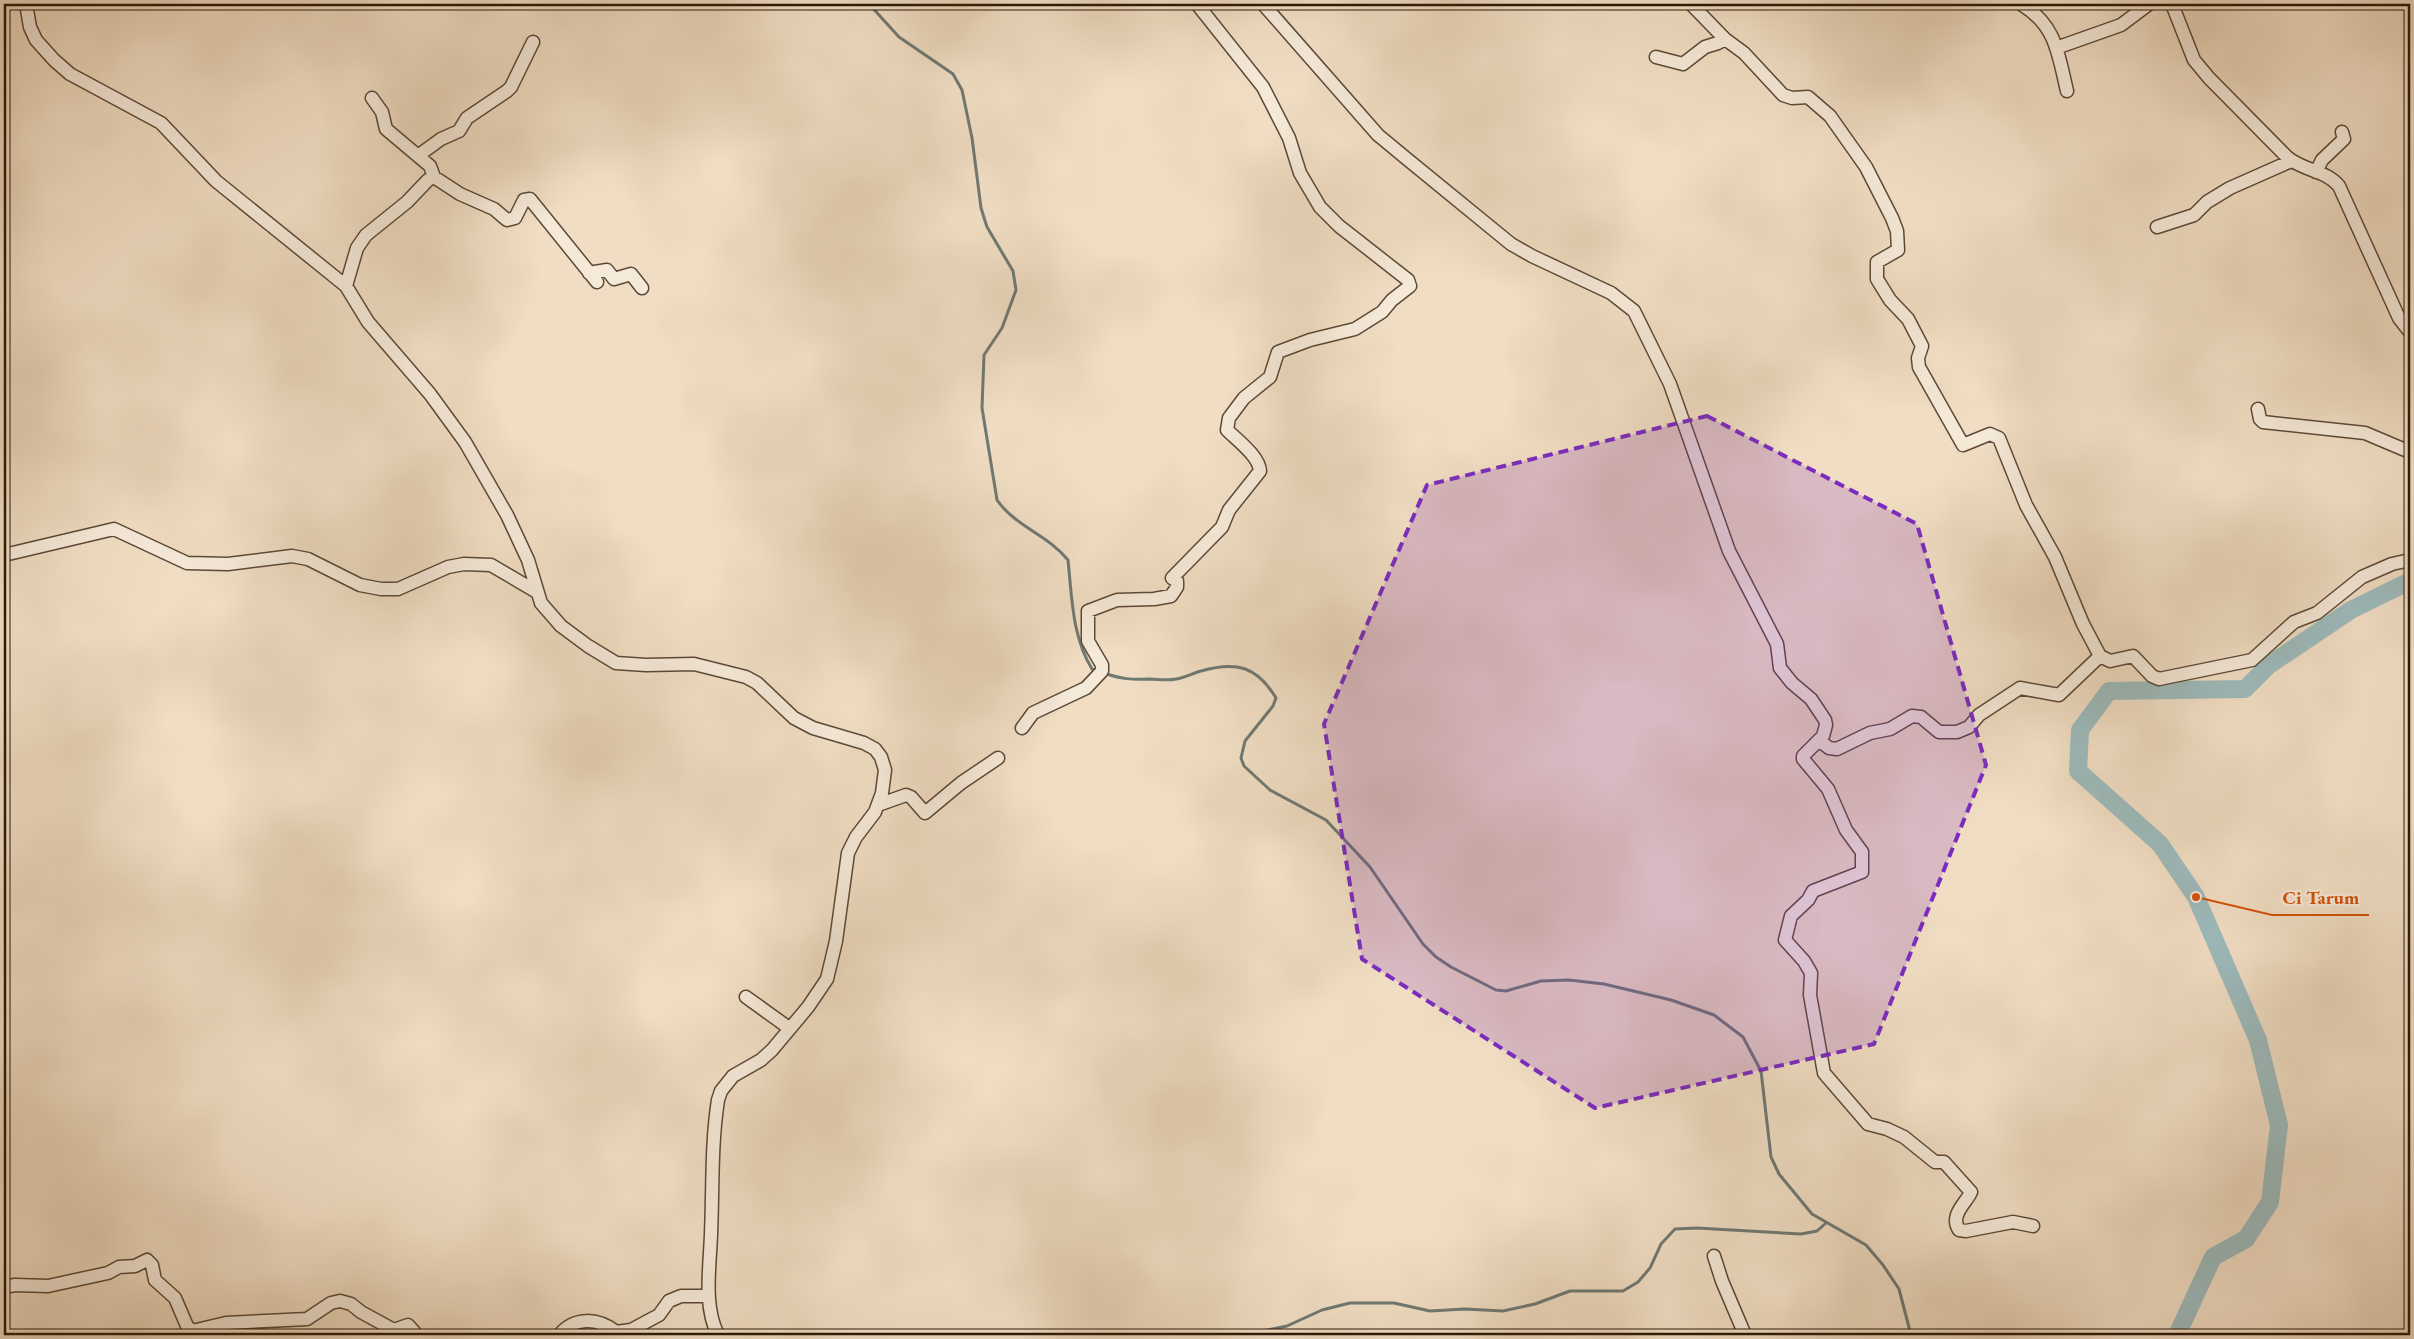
<svg xmlns="http://www.w3.org/2000/svg" width="2414" height="1339" viewBox="0 0 2414 1339" font-family="'EB Garamond',serif">
<rect width="100%" height="100%" fill="#f0ddc3"/>
<filter id="stains"><feTurbulence type="fractalNoise" baseFrequency=".004" numOctaves="4"/><feColorMatrix values="0 0 0 0 .2 0 0 0 0 .09 0 0 0 0 .02 0 0 0 .5 -.17"/></filter>
<radialGradient id="worn" r=".72"><stop offset=".6" stop-color="#630" stop-opacity="0"/><stop offset="1" stop-color="#630" stop-opacity=".3"/></radialGradient>
<g fill="none" stroke-linecap="round" stroke-linejoin="round">
<!-- stream -->
<path stroke="#6f7974" stroke-width="3" d="M869,4l30,33 54,37 9,16 10,48 9,70 6,19 26,44 3,19 -14,38 -18,27 -2,53 15,92c19,27 51,35 71,60 4,38 4,76 24,109l6,2
M1104,673c17,6 28,7 45,6 9,0 18,2 27,0 9,-1 17,-6 25,-8 35,-10 56,-5 75,27l-3,8 -28,35 -4,17 3,8 26,24 56,30 44,47 53,77 13,13 15,10 45,23 10,1 35,-10 28,-1 35,4 67,16 43,15 29,22 18,34 10,86 8,17 33,40 54,31 17,20 16,24 12,46
M1243,1335l44,-9 35,-16 28,-7h44l36,8 35,-2 38,2 32,-7 35,-13h53l15,-9 12,-14 11,-24 14,-15 22,-1 104,6 16,-3 9,-8"/>
<!-- river -->
<path stroke="#9dbabc" stroke-width="18" d="M2177,1335l36,-78 33,-18 24,-37 9,-77 -21,-85 -62,-143 -36,-53 -82,-73 2,-41 29,-39 136,-2 24,-24 82,-55 59,-29"/>
<defs>
<path id="minor" d="M26,4l4,23 6,13 18,20 16,14 91,49 55,58 130,105 22,36 62,72 35,48 42,73 21,45 13,43 20,23 27,20 28,17 30,2 48,-1 52,13 11,6 37,35 19,10 51,15 11,6 6,8 4,13 -3,23 -7,19 -19,25 -8,16 -12,88 -9,38 -19,28 -36,43 -11,10 -28,16 -12,15 -3,9c-7,45 -5,89 -7,134 -1,33 -8,71 7,101
M1263,4l115,131 29,24 104,85 21,12 79,37 23,18 36,73 59,167 48,93 3,24 12,15 19,16 14,21 1,5 -3,11 -20,20v3l25,30 18,41 16,22v20l-49,19 -5,9 -17,16 -6,24 19,21 7,12 -1,22 14,78 44,51 19,5 17,8 31,25h9l27,30c-4,10 -22,23 -12,38l7,1 47,-9 20,4
M1691,4l34,35 19,14 39,42 9,3 16,-1 22,19 36,51 26,51 5,13 1,19 -21,12v17l13,21 18,19 14,27 -4,12 1,9 44,78 27,-11 9,4 27,67 29,52 28,67 17,32 10,5 23,-5 19,20 7,3 93,-19 42,-38 23,-9 45,-36 30,-13 18,-4
M2021,4c35,21 37,49 46,87
M2172,4l22,56 15,18 78,79c16,14 39,13 52,29l60,132 11,14
M2056,48l65,-23 28,-21
M1656,57l27,7 22,-17 13,-4 7,-4
M372,98l10,14 4,17 44,37 4,11
M419,155l22,-16 18,-8 8,-13 40,-27 4,-4 22,-45
M2316,172l6,-12 22,-21 -2,-7
M2157,227l37,-12 13,-13 23,-14 61,-27
M589,273l18,-3 7,9 17,-5 11,14
M346,286l11,-38 9,-13 41,-33 21,-22 6,-3 26,17 34,15 13,11 8,-2 9,-18 6,-1 67,83
M2258,409l2,10 3,3 102,11 45,19
M4,555l110,-26 73,34 41,1 64,-8 16,3 52,26 21,4h17l50,-22 16,-3 27,1 46,27
M1022,728l11,-15 53,-25 16,-17v-6l-14,-24v-30l29,-11 37,-1 17,-3 6,-9v-6l-5,-3 50,-51 7,-17 31,-39c-1,-15 -23,-31 -33,-41l2,-12 15,-20 26,-21 8,-25 32,-12 45,-11 27,-17 10,-12 18,-14 -2,-6 -69,-54 -19,-19 -20,-34 -11,-35 -26,-51 -66,-83
M1820,741l9,7 8,1 33,-16 20,-4 22,-13 9,1 18,15h18l12,-5 10,-12 41,-27 39,7 41,-39
M878,805l28,-10 5,2 14,16 36,-30 37,-25
M746,997l43,31
M1714,1256l8,25 23,54
M4,1287l11,-2 33,1 60,-13 11,-6 16,-1 12,-6 5,5 3,15 20,18 12,28 5,5 34,-8 81,-4 24,-16 9,-2 11,3 10,8 33,18 14,-5 9,10
M559,1335c16,-19 39,-17 57,-3l15,-2 28,-15 10,-14 12,-5h28"/>
</defs>
<!-- minor casing -->
<use href="#minor" stroke="#5c4937" stroke-width="15"/>
<!-- minor -->
<use href="#minor" stroke="#f5e9d8" stroke-width="12"/>
</g>
<!-- marked area -->
<path fill="#7b2cbf" fill-opacity="0.2" stroke="#7b2cbf" stroke-width="4" stroke-dasharray="10 6" stroke-linejoin="round" d="M1707,416l210,108 69,241 -112,279 -279,64 -233,-149 -38,-235 103,-239z"/>
<!-- callouts -->
<path fill="none" stroke="#d5520c" stroke-width="2" d="M2196 897L2272 915H2369"/>
<circle fill="#d5520c" stroke="#f5e9d8" stroke-width="2" cx="2196" cy="897" r="5"/>
<g font-size="19" text-anchor="middle" font-weight="bold" fill="#d5520c" stroke="#f5e9d8" stroke-width="4.5" stroke-linejoin="round" paint-order="stroke">
<text x="2321" y="904">Ci Tarum</text>
</g>
<!-- margin -->
<rect width="2414" height="1339" fill="none" stroke="#f0ddc3" stroke-width="20"/>
<rect x="5" y="5" width="2404" height="1329" fill="none" stroke="#2b1808" stroke-width="2.5"/>
<rect x="10" y="10" width="2394" height="1319" fill="none" stroke="#2b1808"/>
<rect width="100%" height="100%" filter="url(#stains)"/>
<rect width="100%" height="100%" fill="url(#worn)"/>
</svg>
